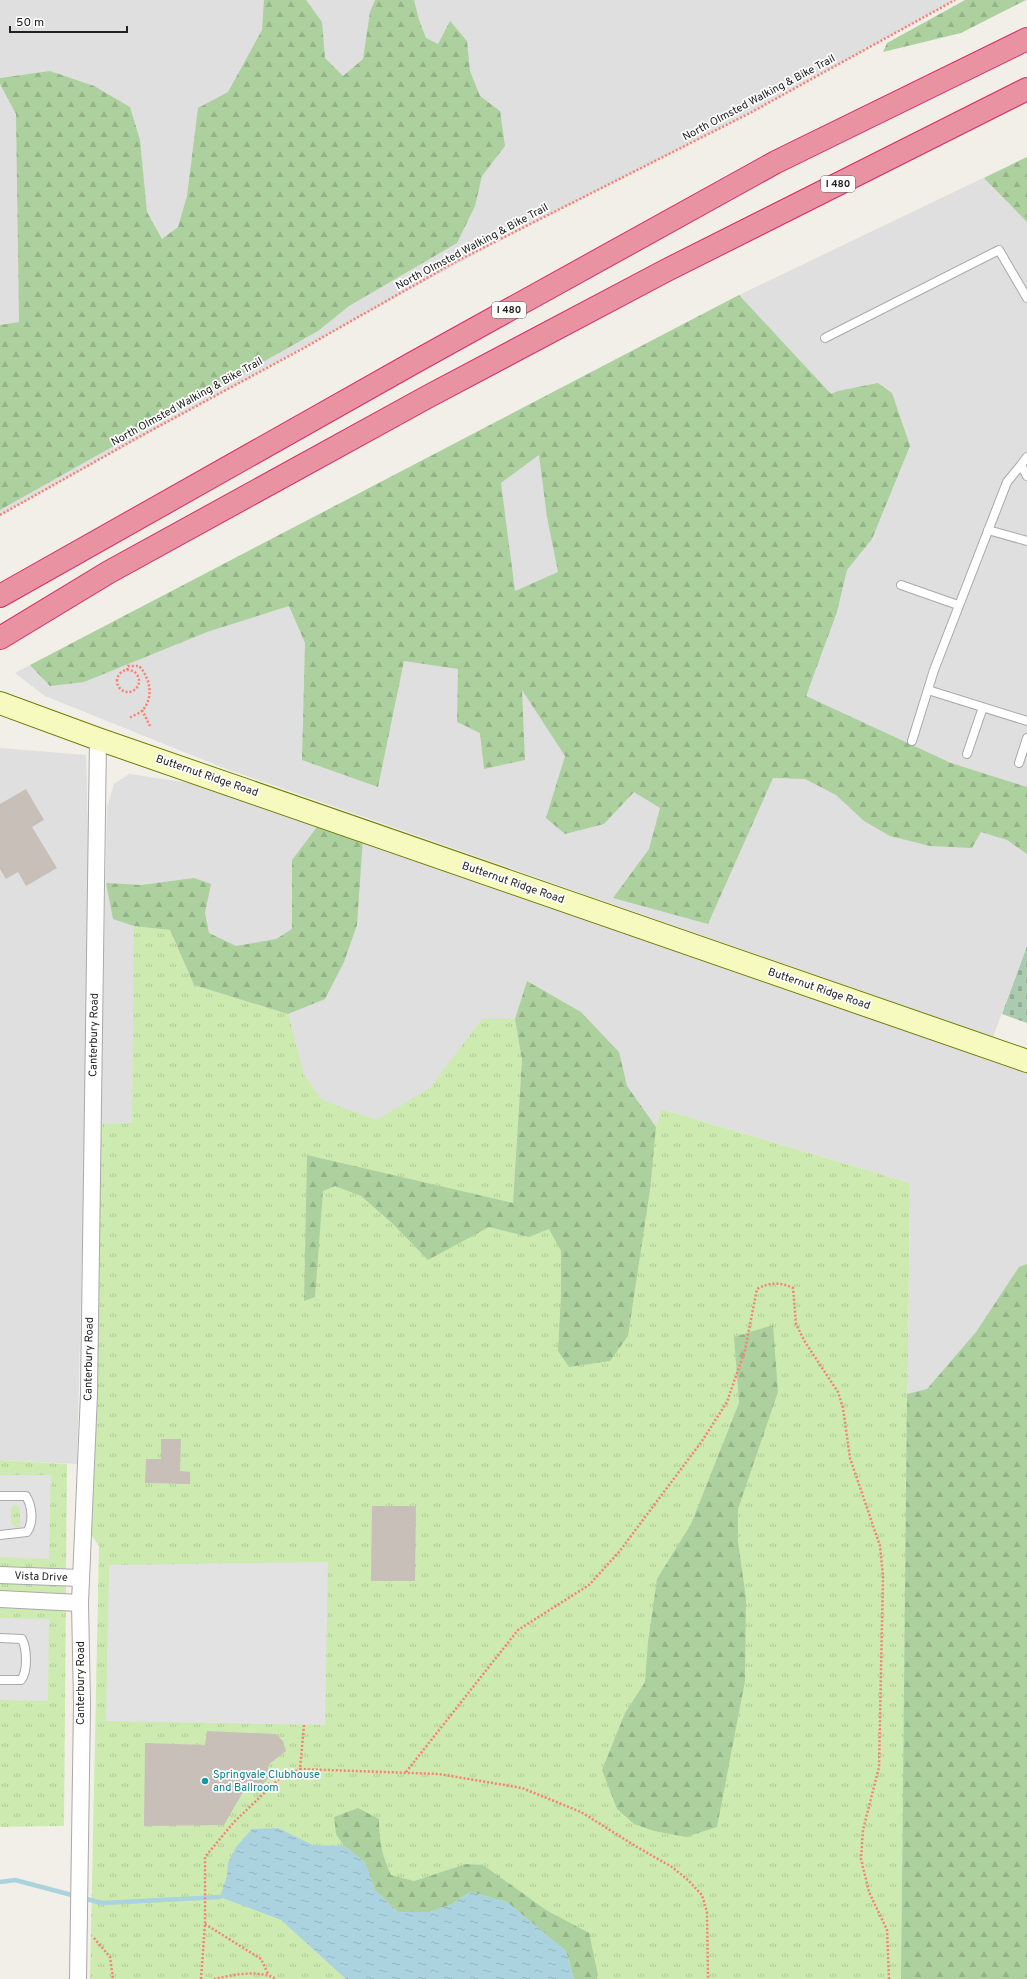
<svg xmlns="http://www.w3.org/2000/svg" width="1027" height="1979" viewBox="0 0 1027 1979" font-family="Overpass,sans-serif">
<defs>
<pattern id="grass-tufts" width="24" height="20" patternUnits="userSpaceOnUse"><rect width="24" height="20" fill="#cdebb0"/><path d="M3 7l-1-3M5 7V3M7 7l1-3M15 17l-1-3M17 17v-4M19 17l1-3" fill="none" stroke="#b0c997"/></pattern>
<pattern id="forest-firs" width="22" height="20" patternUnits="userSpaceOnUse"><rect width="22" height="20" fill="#add19e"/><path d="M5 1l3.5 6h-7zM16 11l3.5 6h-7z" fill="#95b388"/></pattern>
<pattern id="cemetery-stones" width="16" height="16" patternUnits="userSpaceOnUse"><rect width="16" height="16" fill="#aacbaf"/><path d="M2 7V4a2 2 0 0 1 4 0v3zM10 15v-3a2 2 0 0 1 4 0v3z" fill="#92ae96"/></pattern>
<pattern id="water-ripples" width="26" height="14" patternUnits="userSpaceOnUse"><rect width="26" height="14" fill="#aad3df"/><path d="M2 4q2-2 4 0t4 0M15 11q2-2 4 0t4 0" fill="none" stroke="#92b5bf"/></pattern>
</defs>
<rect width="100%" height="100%" fill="#f2efe9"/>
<!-- residential -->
<path fill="#e0dfdf" d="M0,0h955l-205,113 -232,118 -146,79 -372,205z
M1027,157v789l-34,91 -772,-270 -176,-71 -30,-23 724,-378z
M0,748l86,7 4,157 -13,552 -77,-4z
M129,774l82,12 816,283v910h-126l9,-796 -249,-74 -34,121 -535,306 15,-729 7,-23z"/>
<!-- grass -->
<path fill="url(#grass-tufts)" d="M134,926l36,4 24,55 94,29 16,61 18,25 54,20 54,-32 52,-69h33l7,41 -9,143 114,27 34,-121 249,74 -9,796h-811l9,-433 -7,-10 9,-412 31,-1z
M0,1460l67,4 -3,362 -64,1z"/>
<!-- forest -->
<path fill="url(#forest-firs)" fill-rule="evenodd" d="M264,0h42l16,22 3,36 18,18 20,-17 7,-47 5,-12h39l5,20 7,18 12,6 12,-23 17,20 3,30 10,25 20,15 5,35 -23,30 -7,30 -18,37 -108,63 -31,25 -318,179v-185l19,-3 -3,-208 -16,-30v-6l50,-7 44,15 36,21 10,33 7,72 15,27 16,-12 9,-31 11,-88 30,-16 34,-62z
M965,0h61l-65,33 -78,19 4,-9z
M1027,157v65l-43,-44z
M739,295l92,99 7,-3 40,-8 14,10 18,53 -38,93 -25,31 -10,42 -31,84 145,67 76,24v67l-20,-14 -26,-8 -9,16 -42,-2 -40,-10 -26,-15 -28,-26 -31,-16 -32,-1 -65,146 -95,-26 36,-49 11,-41 -26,-16 -30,32 -39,10 -19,-16 19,-62 -43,-66 3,70 -41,9 -4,-36 -23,-11 1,-53 -54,-8 -26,126 -76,-27 3,-117 -16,-37 -82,26 -123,50 -34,4 -20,-21zM539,455l8,62 11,55 -43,19 -14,-108z
M320,823l43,15 -6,87 -13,37 -19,37 -37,15 -94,-29 -24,-55 -36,-4 -21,-7 -7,-36 35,2 53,-7 17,6 -6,29 4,20 27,13 40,-7 16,-10v-69z
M527,981l54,31 38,40 8,34 29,41 -6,63 -22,146 -18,25 -41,6 -11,-16 3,-56v-44l-12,-22 -20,8 -40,-10 -61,33 -35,-36 -32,-28 -26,-10 -12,5 -8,106 -11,4 3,-146 206,48 9,-143 -7,-41z
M1027,1264v715h-126l6,-585 20,-5 49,-57 43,-65z
M773,1325l5,67 -40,117v33l8,56 -1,83 -28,146 -31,10 -32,-6 -20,-7 -17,-15 -15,-39 23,-57 20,-31 3,-40 9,-63 34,-55 48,-121 -5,-66z
M358,1808l21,11c0,21 3,37 12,56l23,6 52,-17 17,1 63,45 43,23 9,42 -1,4h-23l-8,-28 -59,-49 -37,-10 -18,12 -22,8h-32l-23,-22 -10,-28 -21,-16 -8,-12 -2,-17z"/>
<!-- cemetery -->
<path fill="url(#cemetery-stones)" d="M1027,946v77l-25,-9z"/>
<!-- parking -->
<path fill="#e2e2e2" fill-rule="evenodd" d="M0,1475h51l-2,84 -49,-2zM14,1505l4,1 2,3v17l-3,2 -6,-5v-15z
M328,1562l-3,163 -219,-4 3,-156z
M0,1618l49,1 -1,82 -48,-1z"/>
<!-- water -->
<path fill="url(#water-ripples)" d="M278,1828l35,17 31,1 21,16 10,28 23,22h32l22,-8 18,-12 37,10 59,49 8,28h-228l-65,-59 -61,-23 7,-21 1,-13 8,-16 16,-18z"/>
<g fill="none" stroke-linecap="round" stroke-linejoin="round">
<!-- stream -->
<path stroke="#aad3df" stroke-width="4.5" d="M0,1882l15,-2 87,23 118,-6"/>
</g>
<!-- building -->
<path fill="#c7bfb8" d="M26,789l18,31 -12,7 25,41 -31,18 -8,-14 -12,7 -6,-10v-65z
M161,1439h20l-1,32 10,1v12l-45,-1 1,-24h15z
M372,1506h44l-1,75h-44z
M207,1731l69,3 7,7 3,10 -18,14 1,12 -6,7 -16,1 -23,40 -80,1 1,-83 60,2z"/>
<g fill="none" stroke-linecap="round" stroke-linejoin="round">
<defs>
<path id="lane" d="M825,338l174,-88 28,48
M1021,465l6,-8
M988,530l39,11
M901,585l57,20
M928,690l99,31
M912,741l22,-71 73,-188 14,-17 6,11
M967,754l16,-47
M1019,763l8,-25
M0,1496h26c6,10 8,26 1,36l-27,3
M0,1638l22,1c5,10 6,32 -1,41h-21"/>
<path id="street" d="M0,1575l81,3
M0,1599l80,4
M78,1979l4,-275 -2,-101 9,-209 9,-655"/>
<path id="secondary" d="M0,703l98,36 929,322"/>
<path id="highway" d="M0,596l413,-233 363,-201 251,-123
M0,638l109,-66 320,-176 236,-125 362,-182"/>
</defs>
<!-- lane casing -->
<use href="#lane" stroke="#a9a9a9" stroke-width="10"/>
<!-- street casing -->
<use href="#street" stroke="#a9a9a9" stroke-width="18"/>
<!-- secondary casing -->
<use href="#secondary" stroke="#707d05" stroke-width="24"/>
<!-- highway casing -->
<use href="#highway" stroke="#dc2a67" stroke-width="24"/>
<!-- path -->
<path stroke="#fa8072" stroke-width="2.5" stroke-dasharray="2 2" stroke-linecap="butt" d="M0,515l139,-78 163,-88 153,-87 295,-149 205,-113
M127,670l1,-4h11c11,12 15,30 4,44 -3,3 -10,6 -14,8
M117 681a11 11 0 1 1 22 0a11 11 0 1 1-22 0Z
M142,710l8,16
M304,1725l-4,44 139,5 83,14 59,24 56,35 35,20 16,13 14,15 5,17 1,67
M406,1772l112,-142 71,-45 30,-33 83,-111 25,-39 18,-52 12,-61c13,-7 23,-7 36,-1l3,36 9,18 33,50 5,16 7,50 30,88 3,30 -4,191 -16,63 -2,29 8,33 18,38 2,49
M205,1924l56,35 7,15
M94,1938l16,19 3,22
M201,1979l4,-55v-67l29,-35 46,-44 20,-9
M214,1979c18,-4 45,-10 62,0"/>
<!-- lane -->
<use href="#lane" stroke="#fff" stroke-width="8"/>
<!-- street -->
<use href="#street" stroke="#fff" stroke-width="16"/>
<!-- secondary -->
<use href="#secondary" stroke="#f7fabf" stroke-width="22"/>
<!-- highway -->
<use href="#highway" stroke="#e892a2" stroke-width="22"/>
</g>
<!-- markers -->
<circle fill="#0f9aa8" stroke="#fff" stroke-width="1.5" cx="205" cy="1781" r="4"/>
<g text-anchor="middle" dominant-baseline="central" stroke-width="3.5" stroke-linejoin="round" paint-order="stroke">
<!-- shield labels -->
<g fill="#fff" stroke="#646464" stroke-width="1">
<rect x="821" y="176" width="34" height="16" rx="3"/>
<rect x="492" y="302" width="34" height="16" rx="3"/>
</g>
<g font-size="10" font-weight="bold" fill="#222">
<text x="838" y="184">I 480</text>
<text x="509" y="310">I 480</text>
</g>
<!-- street labels -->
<g font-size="11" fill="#222" stroke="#fff">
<text transform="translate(759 98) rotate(-28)">North Olmsted Walking &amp; Bike Trail</text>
<text transform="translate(472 247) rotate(-28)">North Olmsted Walking &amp; Bike Trail</text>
<text transform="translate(187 402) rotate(-29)">North Olmsted Walking &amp; Bike Trail</text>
<text transform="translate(207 776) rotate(19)">Butternut Ridge Road</text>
<text transform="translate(513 883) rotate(19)">Butternut Ridge Road</text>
<text transform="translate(819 989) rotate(19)">Butternut Ridge Road</text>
<text transform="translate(94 1035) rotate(-89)">Canterbury Road</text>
<text transform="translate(89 1359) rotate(-89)">Canterbury Road</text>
<text transform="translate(41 1577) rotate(2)">Vista Drive</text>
<text transform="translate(81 1683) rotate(-90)">Canterbury Road</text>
</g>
<!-- culture labels -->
<g font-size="11" fill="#0d838f" stroke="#fff" text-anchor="start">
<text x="213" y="1775">Springvale Clubhouse<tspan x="213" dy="13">and Ballroom</tspan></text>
</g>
</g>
<!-- scale -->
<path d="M10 26v6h117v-6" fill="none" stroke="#222222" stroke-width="2"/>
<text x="16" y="26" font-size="12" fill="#222222" stroke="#ffffff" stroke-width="3" paint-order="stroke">50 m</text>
</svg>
